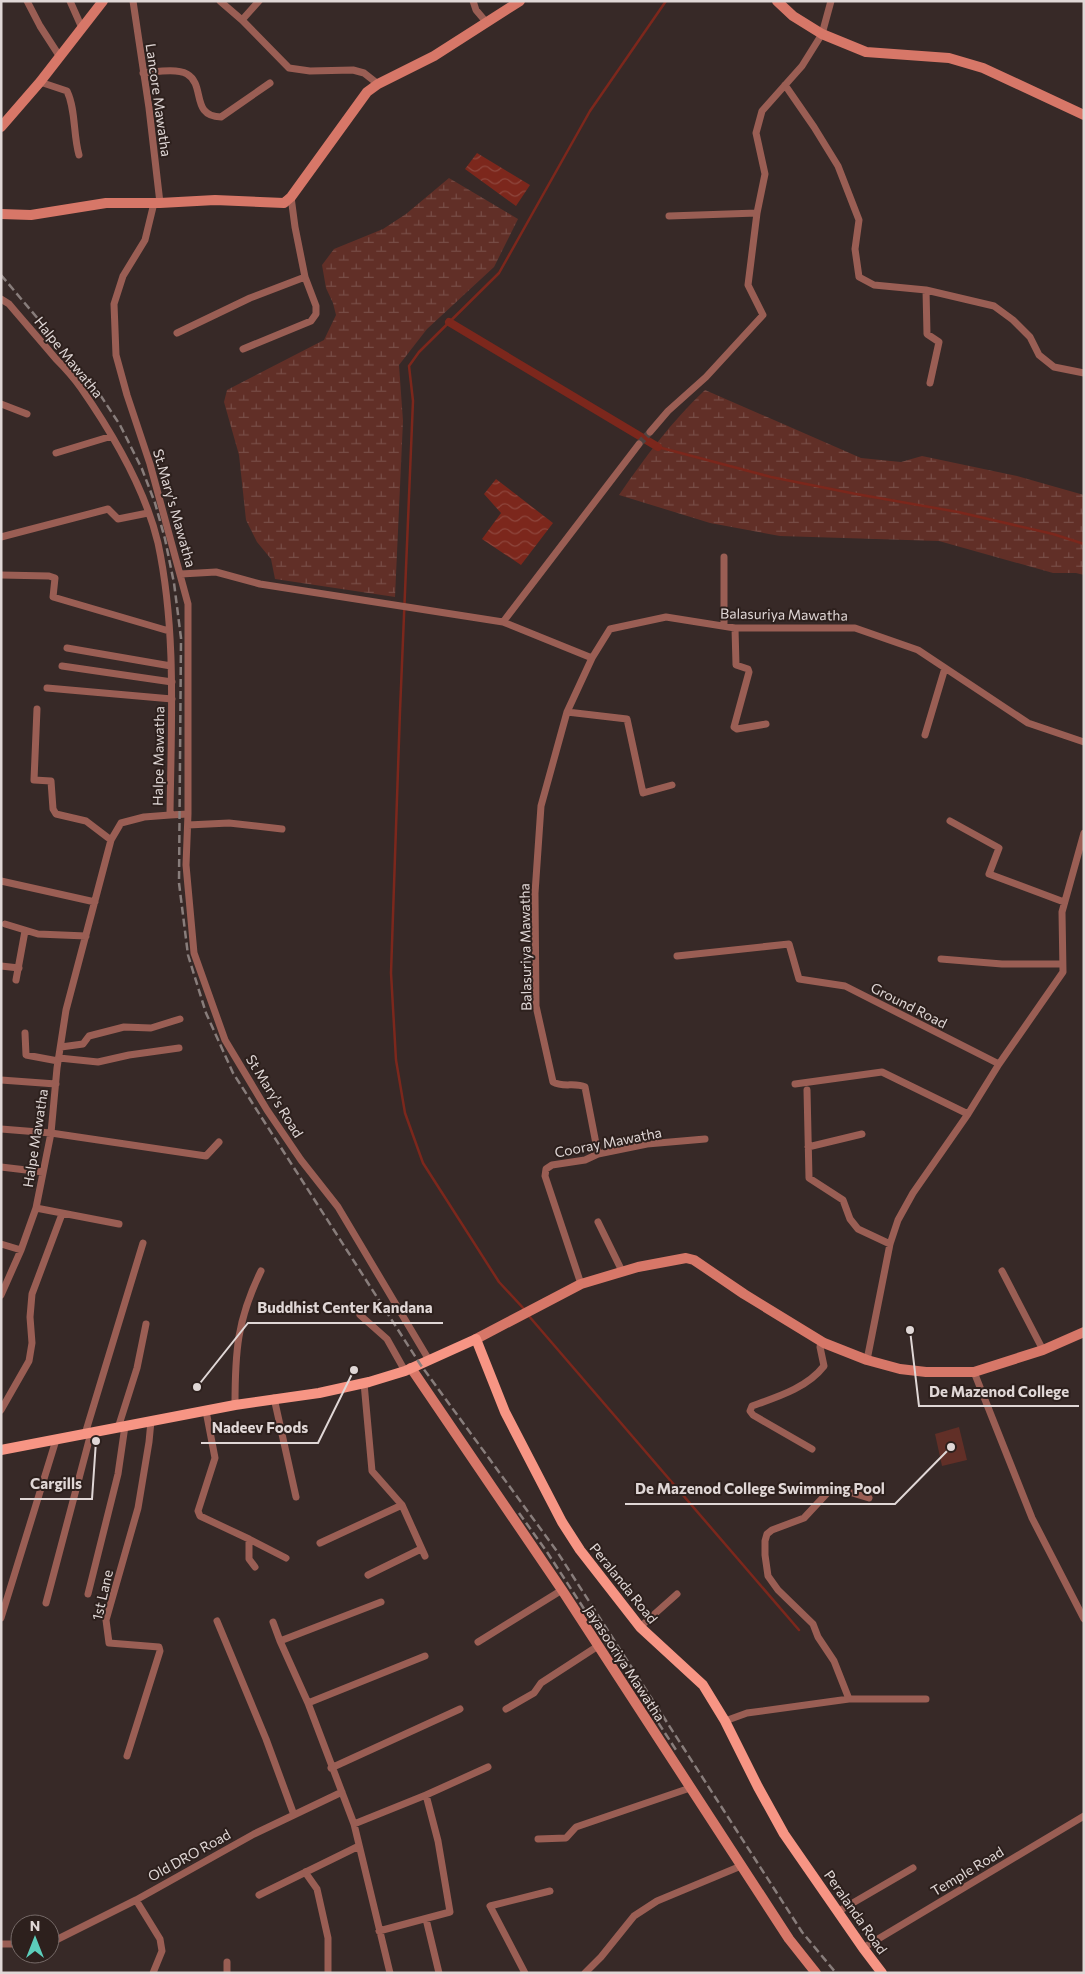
<svg xmlns="http://www.w3.org/2000/svg" width="1085" height="1974" viewBox="0 0 1085 1974" font-family="Commissioner,sans-serif">
<defs>
<pattern id="wetland-marsh" width="20" height="14" patternUnits="userSpaceOnUse" patternTransform="scale(1.25)"><rect width="20" height="14" fill="#612f27"/><path d="M1 5h8M5 5V1M11 12h8M15 12V8" fill="none" stroke="#774c46"/></pattern>
<pattern id="water-waves" width="16" height="10" patternUnits="userSpaceOnUse" patternTransform="scale(1.25)"><rect width="16" height="10" fill="#7c271c"/><path d="M0 5q4-4 8 0t8 0" fill="none" stroke="#8e463c"/></pattern>
</defs>
<rect width="100%" height="100%" fill="#372927"/>
<!-- green -->
<path fill="#612f27" d="M959,1427l8,33 -25,6 -7,-32z"/>
<!-- wetland -->
<path fill="url(#wetland-marsh)" d="M449,178l69,41 -24,48 -67,62 -28,36 4,56 -8,176 -120,-18 -4,-20 -14,-17 -11,-22 -7,-65 -15,-53 3,-12 97,-50 12,-25 -3,-12 -7,-15 -4,-23 12,-16 49,-20 23,-15z
M705,390l156,68 40,4 21,-6 95,20 67,19v80l-8,-2h-23l-114,-32 -159,-5 -70,-13 -91,-28c27,-39 52,-73 86,-105z"/>
<!-- water -->
<path fill="url(#water-waves)" d="M477,153l53,32 -14,21 -51,-37z
M496,479l57,44 -32,42 -39,-26 19,-26 -17,-19z"/>
<g fill="none" stroke-linecap="round" stroke-linejoin="round">
<!-- stream -->
<path stroke="#7c271c" stroke-width="2.5" d="M658,447l113,30 85,17 102,18 95,22 31,10
M525,1310l-26,-28 -76,-119 -18,-50 -9,-53 -5,-87 9,-262 13,-310 -4,-35 10,-14 80,-79 91,-162 76,-110
M528,1315l271,315"/>
<!-- canal -->
<path stroke="#7c271c" stroke-width="8" d="M449,322l209,125"/>
<!-- street-tunnel -->
<path stroke="#504341" stroke-width="7" stroke-dasharray="7 3.5" stroke-linecap="butt" d="M639,444l11,-12"/>
<!-- street -->
<path stroke="#9a5e54" stroke-width="7" d="M27,1l13,25 20,31
M70,1l12,27
M133,1l16,107 11,95
M220,1l22,19 47,48 21,3 43,-1 11,3 14,11
M473,1l3,9 11,13
M242,20l17,-19
M143,73c13,-1 33,-5 44,1 19,11 3,42 34,43l49,-34
M40,82l27,9c9,19 6,43 12,64
M785,85l29,42 24,39 21,54 -4,29 4,28 15,8 52,5 68,16 19,14 17,17 9,18 15,12 30,6
M154,203l-9,37 -22,36 -9,28 2,51 11,40 23,69 38,140v210l-2,51 8,88 31,87 42,70 34,50 37,47 91,153
M669,216l88,-3
M926,290l1,44 12,8 -9,41
M1,299l8,5c16,19 32,37 47,55 9,9 18,19 25,29 32,46 64,100 77,155 19,89 13,182 12,272l-26,2 -23,6 -10,17 -45,170 -9,58 -6,65 -15,75 -15,42 -20,45
M177,333l73,-35 55,-21
M243,349l68,-28 5,-7v-8l-11,-29 -10,-50 -4,-30
M1,404l26,10
M650,432l18,-21 38,-34 57,-62 -15,-30 9,-72 8,-39 -9,-41 6,-22 40,-45 20,-32 9,-33
M56,453l56,-17
M1,537l107,-28 10,10 30,-6
M724,557v69
M181,574l35,-2 44,12 243,38 136,-178
M1,575l48,1 6,2 -2,19 116,34
M503,622l89,36 18,-29 56,-12 69,11h120l63,22 110,73 56,19
M735,628l1,37 12,4 1,3 -15,55 3,2 29,-5
M67,648l104,18
M592,658l-25,54 -26,94 -6,87 1,113 17,76c10,6 22,0 32,5l13,67
M62,666l110,16
M47,688l125,11
M37,709l-3,71 17,1 2,28 3,5 30,7 25,19
M567,712l60,7 16,74 29,-8
M925,735l20,-67
M170,815l18,-1
M950,821l49,27 -10,26 75,28
M188,825l41,-2 53,6
M1,881l94,21
M5,924l33,10 48,2
M677,956l112,-12 10,35 46,7 154,78
M941,959l61,5h60
M1,966l18,2
M16,980l9,-49
M25,1033l1,22 32,6
M61,1047l22,-3 6,-8 35,-9 27,1 29,-9
M59,1058l39,4 31,-7 50,-7
M1,1080l55,4
M795,1084l87,-12 86,42
M807,1090l2,88 34,22 7,19 8,10 32,15
M1,1129l50,4 155,23 13,-14
M808,1147l54,-13
M1,1167l42,5
M36,1208l83,16
M598,1222l24,49
M1,1244l20,6
M1002,1271l41,79
M581,1284l-36,-108 1,-7 6,-4 33,-5 13,-6 49,-10 58,-5
M360,1315l27,24 18,32
M867,1360l23,-116 8,-24 15,-27 55,-79 31,-50 64,-92 -1,-60 22,-79
M974,1372l58,146 52,101
M274,1398l22,99
M235,1405c0,-53 2,-85 26,-134
M1,1410l28,-49 3,-18 -2,-26 2,-23 30,-80
M206,1411l9,47 -17,53 2,5 49,23v20l6,8
M118,1428l19,-60 9,-44
M85,1434l58,-191
M812,1449l-59,-34 -3,-4 2,-5c25,-9 55,-18 72,-40l-4,-19 1,-6
M402,1505l23,51
M249,1539l37,19
M320,1543l82,-38 -30,-34 -8,-88
M368,1575l53,-26
M88,1594l30,-120 7,-48
M46,1603l45,-170
M1,1618l55,-178
M217,1621l49,118 28,76
M273,1622l7,19
M640,1627l37,-33
M478,1642l84,-52
M849,1699l-15,-38 -16,-24 -5,-13 -35,-34 -10,-14 -3,-21v-14l2,-7 5,-4 32,-12 26,-28 9,-1 30,9
M308,1703l-28,-62 101,-39
M506,1709l28,-16 7,-10 57,-37
M725,1721l22,-8 102,-14h77
M127,1756l33,-105 -1,-4 -50,-4 -3,-23 32,-112 11,-66 2,-21
M331,1768l129,-59
M426,1795l62,-28
M354,1824l72,-29 12,46 12,71 -71,19
M538,1839l28,-1 10,-11 114,-39
M305,1872l12,17 11,49v35
M259,1895l100,-49
M136,1900l24,39 2,12 -9,22
M839,1911l74,-43
M426,1919l13,54
M50,1941l8,-2 78,-39 118,-66 88,-42
M1,1944h19
M863,1948l221,-132
M227,1962v11
M390,1973l-36,-149 -46,-121 117,-47
M525,1973l-35,-67 60,-15
M585,1973l16,-16 33,-41 23,-15 84,-35"/>
<!-- secondary -->
<path stroke="#d77768" stroke-width="10" d="M777,1l16,15 29,18 44,18 83,6 34,10 101,47
M1,127l39,-45 63,-81
M1,214l30,1 75,-12h54l55,-3 69,3 7,-6 76,-105 11,-8 56,-28 86,-55
M476,1339l105,-55 57,-17 48,-9 8,2 50,34 80,49 43,17 33,9 26,3h48l69,-22 41,-18
M411,1368l151,222 227,349 27,34"/>
<!-- primary -->
<path stroke="#f79584" stroke-width="10" d="M1,1450l234,-45 84,-12 50,-11 36,-11 71,-32 29,73 57,110 18,28 60,77 63,58 22,36 33,66 26,47 79,114 19,25"/>
<!-- rail -->
<path stroke="#887d7b" stroke-width="2.5" stroke-dasharray="8 4" stroke-linecap="butt" d="M1,275l92,109 27,41 22,44 13,34 10,36 9,44 7,55 -2,245 9,72 18,58 27,60 187,291 136,186 246,382 34,41
M519,1513l28,39 131,201"/>
</g>
<g text-anchor="middle" dominant-baseline="central" stroke-width="4" stroke-linejoin="round" paint-order="stroke">
<!-- street labels -->
<g font-size="14" fill="#e0d7d6" stroke="#2d201d">
<text transform="translate(159 100) rotate(82)">Lancore Mawatha</text>
<text transform="translate(69 357) rotate(51)">Halpe Mawatha</text>
<text transform="translate(175 508) rotate(74)">St.Mary's Mawatha</text>
<text transform="translate(784 614) rotate(1)">Balasuriya Mawatha</text>
<text transform="translate(158 756) rotate(-89)">Halpe Mawatha</text>
<text transform="translate(525 947) rotate(-91)">Balasuriya Mawatha</text>
<text transform="translate(909 1005) rotate(27)">Ground Road</text>
<text transform="translate(275 1096) rotate(58)">St Mary's Road</text>
<text transform="translate(35 1138) rotate(-81)">Halpe Mawatha</text>
<text transform="translate(608 1142) rotate(-11)">Cooray Mawatha</text>
<text transform="translate(624 1583) rotate(51)">Peralanda Road</text>
<text transform="translate(102 1595) rotate(-77)">1st Lane</text>
<text transform="translate(625 1663) rotate(57)">Jayasooriya Mawatha</text>
<text transform="translate(189 1855) rotate(-29)">Old DRO Road</text>
<text transform="translate(967 1871) rotate(-31)">Temple Road</text>
<text transform="translate(856 1912) rotate(55)">Peralanda Road</text>
</g>
</g>
<!-- callouts -->
<path fill="none" stroke="#e0d7d6" stroke-width="2" d="M197 1387L248 1323H443M910 1330L919 1406H1079M354 1370L318 1443H201M96 1441L92 1499H20M951 1447L895 1504H625"/>
<g fill="#e0d7d6" stroke="#2d201d" stroke-width="2">
<circle cx="197" cy="1387" r="5"/>
<circle cx="910" cy="1330" r="5"/>
<circle cx="354" cy="1370" r="5"/>
<circle cx="96" cy="1441" r="5"/>
<circle cx="951" cy="1447" r="5"/>
</g>
<g font-size="15" text-anchor="middle" font-weight="bold" fill="#e0d7d6" stroke="#2d201d" stroke-width="4" stroke-linejoin="round" paint-order="stroke">
<text x="345" y="1313">Buddhist Center Kandana</text>
<text x="999" y="1397">De Mazenod College</text>
<text x="260" y="1433">Nadeev Foods</text>
<text x="56" y="1489">Cargills</text>
<text x="760" y="1494">De Mazenod College Swimming Pool</text>
</g>
<!-- border -->
<rect width="1085" height="1974" fill="none" stroke="#e0d7d6" stroke-width="5"/>
<!-- north arrow -->
<g transform="translate(35 1939)"><circle r="24" fill="#2d201d" stroke="#756967"/>
<path d="M0-4L9 19L0 12L-9 19Z" fill="#5ccebb"/>
<text y="-8" font-size="14" font-weight="bold" text-anchor="middle" fill="#e0d7d6">N</text>
</g>
</svg>
